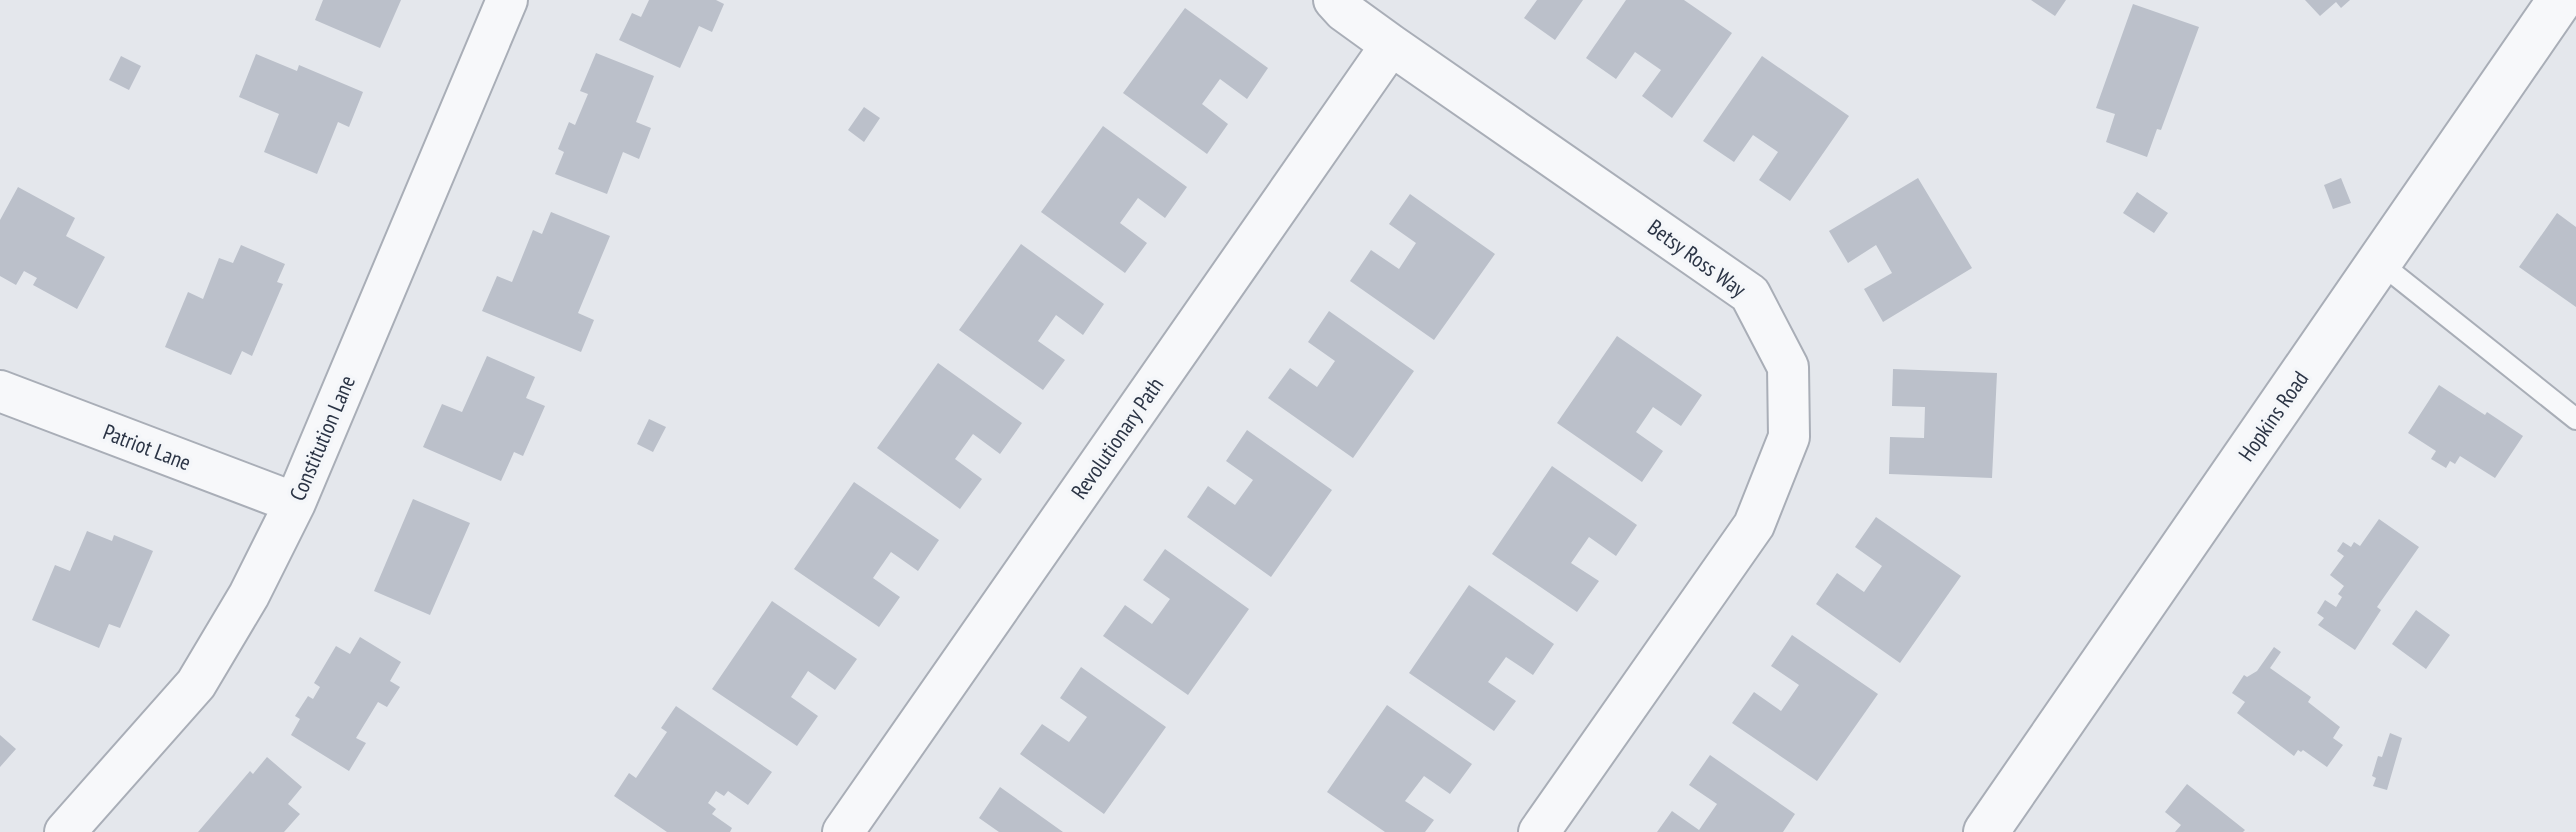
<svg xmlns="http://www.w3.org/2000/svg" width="2576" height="832" viewBox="0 0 2576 832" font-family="'PT Sans Narrow',sans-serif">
<rect width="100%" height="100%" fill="#e4e7ec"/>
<!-- building -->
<path fill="#bbc0ca" d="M323,0h78l-21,48 -65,-28z
M649,0h67l8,4 -12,28 -13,-6 -19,42 -61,-28 13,-27 9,4z
M1537,0h46l-28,40 -31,-22z
M1626,0h58l48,33 -60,85 -30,-22 19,-26 -26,-18 -19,27 -30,-21z
M2031,0h35l-11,16z
M2305,0h45l-9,8 -5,-6 -16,14z
M2133,4l66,23 -38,103 -4,-1 -10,28 -41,-15 9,-28 -19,-6z
M1185,8l83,60 -21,31 -27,-20 -18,25 26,20 -21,30 -84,-61z
M596,53l58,23 -18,46 15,6 -12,31 -16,-7 -16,42 -52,-20 9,-22 -6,-3 11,-27 6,3 13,-31 -8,-3z
M256,54l41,17 2,-6 64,27 -14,35 -11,-5 -21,52 -53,-22 15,-38 -40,-17z
M121,56l20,10 -12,24 -20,-10z
M1762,56l87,60 -59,85 -31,-21 19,-28 -25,-17 -19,27 -31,-21z
M864,107l16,11 -16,24 -16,-12z
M1103,126l84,61 -22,31 -27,-20 -18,25 27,20 -22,30 -84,-61z
M1918,178l54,90 -89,54 -19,-33 28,-16 -16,-28 -28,18 -19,-32z
M2341,178l10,25 -18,6 -9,-24z
M18,187l57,31 -9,18 39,21 -28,52 -44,-24 4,-7 -13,-7 -8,14 -16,-9v-56z
M2137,192l31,21 -14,20 -31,-20z
M1410,194l85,60 -61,86 -84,-59 21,-31 28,19 17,-26 -27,-19z
M551,212l59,24 -32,77 16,7 -13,32 -99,-41 15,-35 15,6 21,-52 9,4z
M2557,213l19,14v80l-57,-40z
M1021,244l83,60 -21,31 -27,-20 -18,26 27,19 -22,30 -84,-60z
M241,245l44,19 -8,18 6,2 -31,72 -10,-5 -11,24 -66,-28 23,-55 15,7 16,-41 14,5z
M1329,311l85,60 -61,87 -85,-60 22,-30 27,19 18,-26 -27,-19z
M1617,336l85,59 -21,31 -28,-19 -17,25 27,19 -21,31 -85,-59z
M487,356l48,21 -9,21 19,8 -22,50 -9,-4 -13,29 -78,-34 19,-43 20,8z
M938,363l84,60 -22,31 -27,-20 -18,25 27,20 -22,30 -83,-61z
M1893,369l104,4 -5,105 -103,-4 1,-37 34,1 1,-31 -33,-1z
M2439,385l46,30 2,-3 36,24 -28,42 -35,-22 -5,8 -5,-3 -4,7 -15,-9 5,-8 -28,-18z
M649,419l17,8 -13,25 -16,-8z
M1247,430l85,60 -61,87 -84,-60 21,-31 27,19 18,-25 -27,-19z
M1552,466l85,59 -21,31 -27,-19 -18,26 28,18 -22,31 -85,-58z
M854,482l85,58 -21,31 -27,-19 -18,26 27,19 -21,30 -85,-58z
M413,499l57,24 -40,92 -56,-24z
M1876,517l85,59 -61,87 -84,-59 21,-31 27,19 18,-26 -27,-19z
M2379,519l40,28 -42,60 4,3 -26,40 -37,-25 6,-7 -7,-5 8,-13 11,7 6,-10 -4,-3 6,-8 -14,-11 14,-19 -7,-5 6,-9 8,5 3,-5 6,4z
M87,531l25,10 2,-6 39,16 -33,77 -11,-4 -10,24 -67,-28 23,-55 15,6z
M1165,549l84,60 -61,86 -85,-59 22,-31 27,19 18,-25 -27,-19z
M1469,585l85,59 -21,31 -27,-18 -18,25 28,19 -22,30 -85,-58z
M772,601l85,58 -22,31 -27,-19 -17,26 27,19 -21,30 -85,-57z
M2416,610l34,25 -24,34 -34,-25z
M1792,635l86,59 -61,87 -85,-58 22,-31 27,19 18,-26 -28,-19z
M360,637l41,25 -11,19 10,6 -13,20 -9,-5 -22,36 10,5 -17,28 -58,-36 9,-16 -5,-3 13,-20 5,3 7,-12 -6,-4 22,-37 14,8z
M2274,647l7,5 -11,16 41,29 -3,5 32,25 -7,11 10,7 -16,22 -24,-17 -2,2 -3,-2 -4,6 -57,-43 8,-11 -13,-9 12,-18 3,2 10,-6z
M1081,667l85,60 -62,87 -84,-60 22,-30 27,18 18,-25 -27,-19z
M1387,705l85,59 -22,30 -26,-18 -19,25 29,19 -9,12h-40l-58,-40z
M676,706l96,66 -24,33 -20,-14 -4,5 -8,-5 -8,12 8,6 -4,5 20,14 -2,4h-63l-53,-36 15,-23 7,5 31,-46 -6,-4z
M2390,733l12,5 -15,52 -14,-4 3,-8 -4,-2 6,-20 4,1z
M0,735l16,14 -16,18z
M1710,755l85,59 -12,18h-126l15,-21 27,19 18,-26 -28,-19z
M267,757l35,30 -14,17 12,10 -16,18h-86l52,-61 3,3z
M2187,784l58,46 -2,2h-68l6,-7 -16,-13z
M1000,787l63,45h-64l-20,-14z"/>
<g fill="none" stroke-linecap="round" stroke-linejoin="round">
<defs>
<path id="service" d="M2379,262l197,157"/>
<path id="minor" d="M1334,0l10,11 47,34 359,249 38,73 1,70 -35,88 -215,307
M0,391l295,112
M65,832l131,-148 53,-89 46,-92 212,-503
M843,832l548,-787"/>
<path id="tertiary" d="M1986,832l574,-832"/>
</defs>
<!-- service casing -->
<use href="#service" stroke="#a9aeb7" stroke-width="24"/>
<!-- minor casing -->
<use href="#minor" stroke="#a9aeb7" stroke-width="44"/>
<!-- tertiary casing -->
<use href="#tertiary" stroke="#a9aeb7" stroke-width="48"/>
<!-- service -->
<use href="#service" stroke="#f7f8fa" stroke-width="20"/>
<!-- minor -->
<use href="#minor" stroke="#f7f8fa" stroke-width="40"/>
<!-- tertiary -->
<use href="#tertiary" stroke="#f7f8fa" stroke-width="44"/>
</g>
<g text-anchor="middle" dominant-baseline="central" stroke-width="7" stroke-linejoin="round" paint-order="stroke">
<!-- street labels -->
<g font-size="22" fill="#2b3445" stroke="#f4f6f9">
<text transform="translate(1697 258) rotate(36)">Betsy Ross Way</text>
<text transform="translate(2273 416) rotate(-55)">Hopkins Road</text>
<text transform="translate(322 438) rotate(-67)">Constitution Lane</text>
<text transform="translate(1117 438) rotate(-55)">Revolutionary Path</text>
<text transform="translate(147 447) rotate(21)">Patriot Lane</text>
</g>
</g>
</svg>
